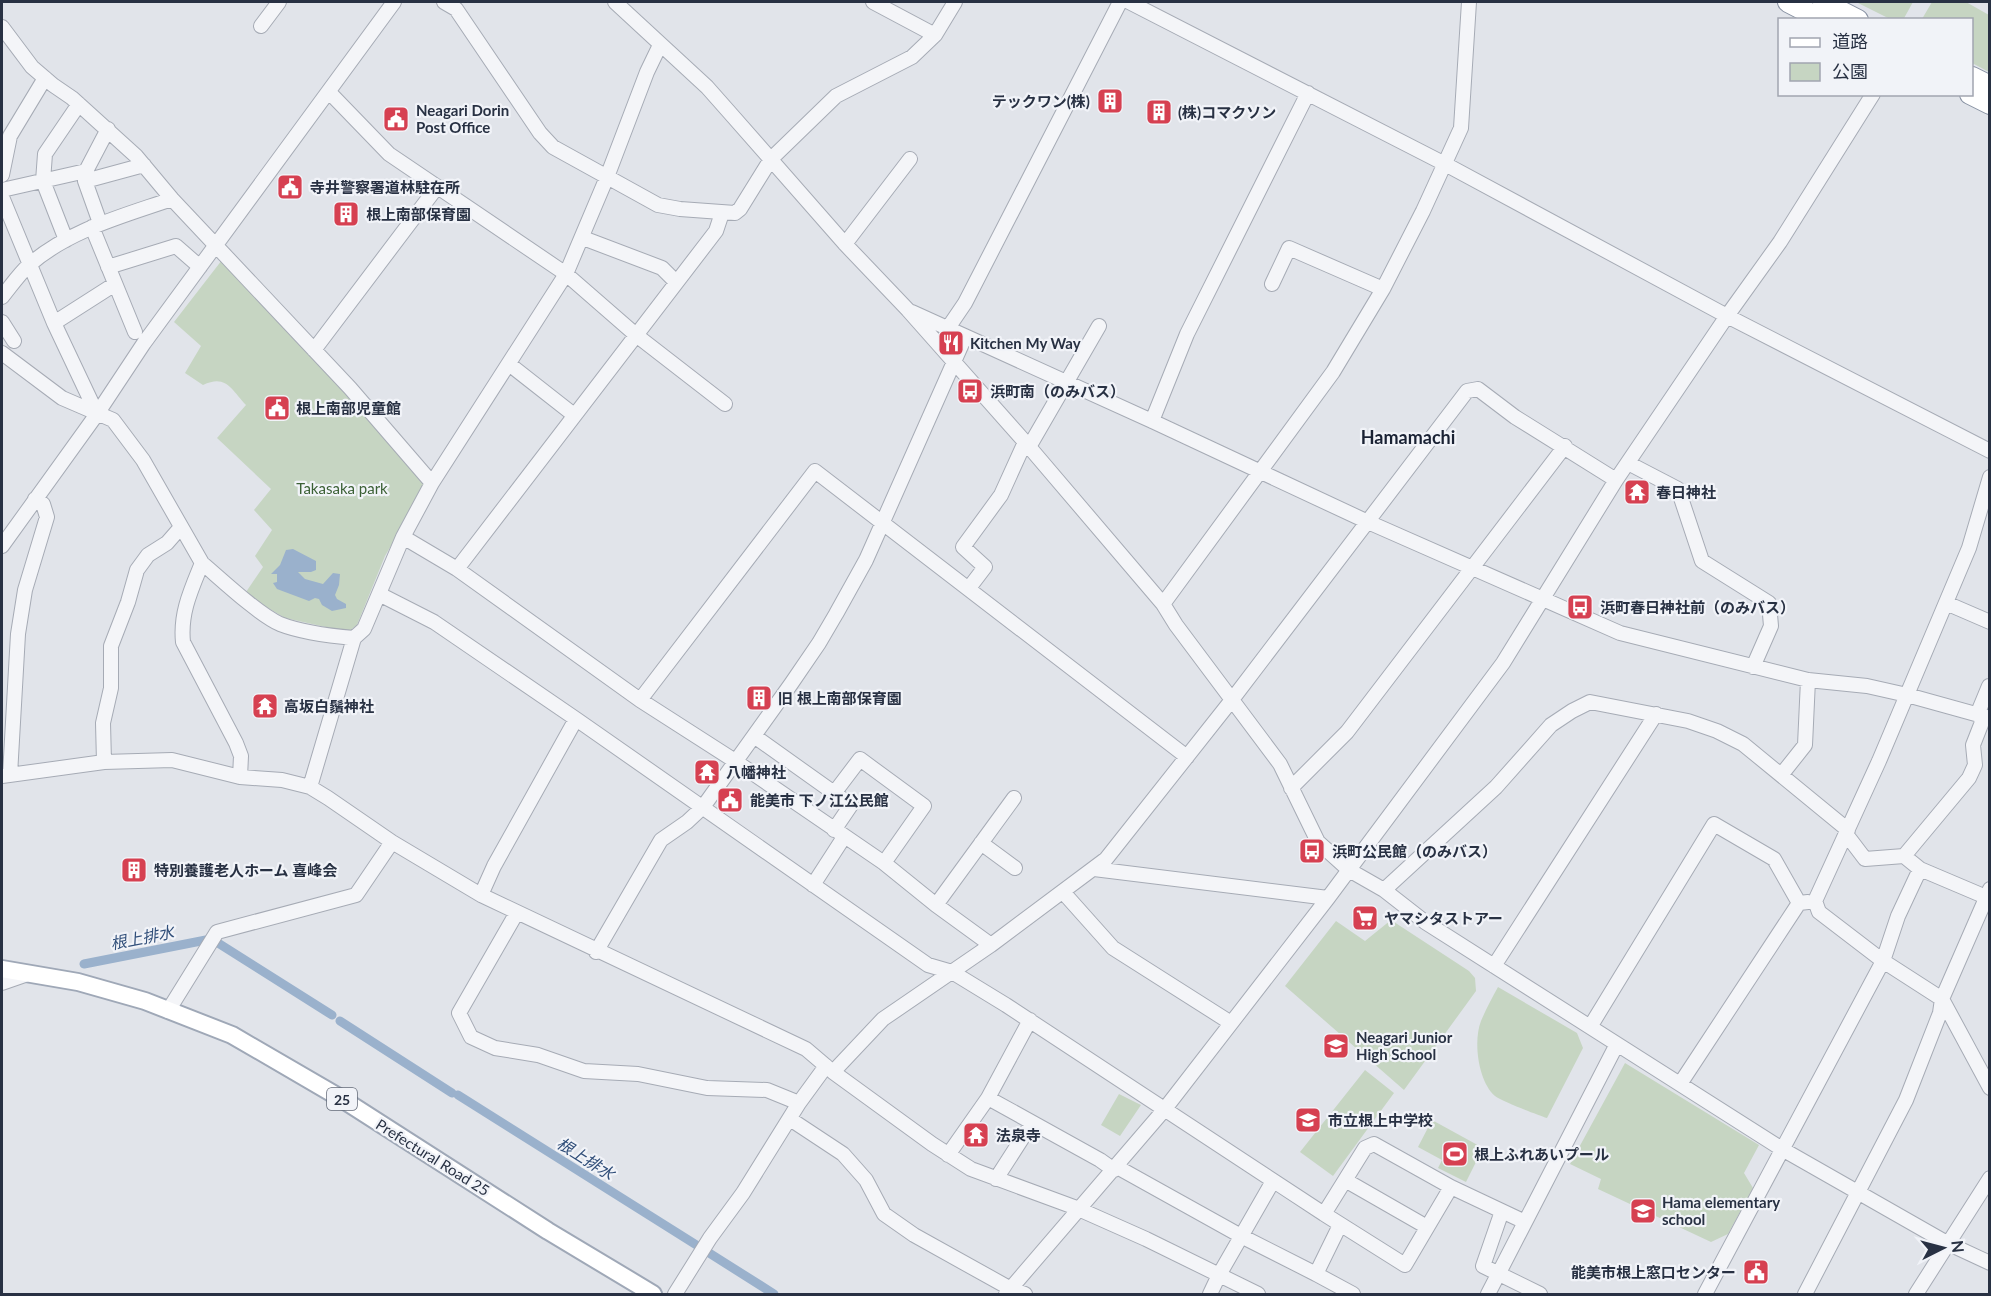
<svg xmlns="http://www.w3.org/2000/svg" width="1991" height="1296" viewBox="0 0 1991 1296" font-family="Lato,'Noto Sans JP',sans-serif">
<rect width="100%" height="100%" fill="#e1e4ea"/>
<!-- green -->
<path fill="#c6d5c2" d="M1856,2h57l-10,18 -13,-1z
M1932,2h34l23,13v57l-17,-9v-43l-50,-1z
M222,260l201,216 2,12 -40,68 -28,69 -9,7 -63,-14 -22,-13 -17,-13 17,-25 -8,-11 17,-26 -18,-20 17,-21 -54,-51 29,-33c-15,-16 -20,-31 -43,-20l-18,-12 16,-27 -27,-24z
M1391,920l78,51 6,7 1,13 -72,99 -119,-104 51,-65 29,20z
M1498,987l79,46 6,15 -36,70c-11,-4 -44,-16 -52,-22 -17,-15 -22,-55 -14,-75 5,-12 11,-23 17,-34z
M1625,1063l134,82 -15,28 9,15 -25,46 -17,8 -113,-53 3,-10 -31,-15z
M1365,1070l29,23 -61,83 -33,-24z
M1119,1094l22,11 -21,31 -19,-11z
M1432,1120l51,28 -17,34 -28,-14 4,-8 -24,-13z"/>
<!-- water -->
<path fill="#9ab1cc" d="M293,549l23,12v9l-5,2h-13l7,7 18,5 10,-11 7,1 -1,11 -4,10 2,4 9,5v4l-14,3 -10,-6 -3,-6 -4,-1 -6,3 -32,-12 -4,-6 4,-1v-8h-6l9,-9 6,-15z"/>
<g fill="none" stroke-linecap="round" stroke-linejoin="round">
<!-- canal -->
<path stroke="#9ab1cc" stroke-width="9" d="M218,943l114,72
M84,964l122,-24
M340,1021l112,72
M458,1095l240,151
M706,1251l68,43"/>
<defs>
<path id="minor" d="M444,2l12,7 84,124 13,14 105,58 22,4 55,4 5,-4 31,-50 65,-63 76,-39 23,-22 20,-33
M615,2l92,85 23,26 115,131 63,66 117,132 138,162 13,21 104,139 38,78 31,28 35,20 41,32 357,227 165,94 43,20
M873,2l62,33
M1129,2l316,162 282,152 263,135
M261,26l18,-24
M2,27l30,40 21,18 19,13 64,58 36,43 178,189 82,95
M329,92l60,62 177,120 70,61 89,69
M85,174v7l15,42
M2,175l8,-39 35,-58
M85,181l59,-16
M2,190l84,-19 22,-42
M2,197l52,126 43,91
M92,227l43,105
M583,238l79,30 14,14
M66,240l-23,-59 2,-27 34,-50
M845,244l65,-85
M108,267l68,-21 24,21
M1272,284l17,-36 94,41
M2,297c9,-11 17,-23 27,-32 40,-35 94,-49 143,-66
M912,312l240,109 216,101 252,111 188,47 59,6 40,9 83,23
M2,322l12,19
M54,323l61,-39
M948,328l17,-25 155,-301
M314,350l123,-163
M2,353l60,45 51,22 30,40 59,103c-11,27 -22,50 -19,79l53,101 5,13 -1,21
M509,364l65,51
M1152,421l35,-87 121,-241
M1029,447l70,-121
M1628,463l50,26 24,72 67,42 2,23 -18,41
M1990,477l-21,71 -90,213 -64,140 4,11 64,49 59,38 48,89
M403,537l54,32 183,131 95,61 149,102 52,42 55,40
M2,546l95,-132 47,-71 250,-341
M202,563c20,17 56,51 78,61 23,9 51,12 74,14
M457,569l259,-338 6,-18
M969,588l16,-21 -22,-20 38,-52 24,-53
M379,594l55,28 142,97 352,246 24,7 54,33 318,209 41,-66 9,-4 77,43 74,35
M1946,603l44,19
M1163,604l170,-232 50,-83 40,-78 38,-83 8,-126
M640,700l175,-229 372,286
M1977,715l12,-29
M754,736l97,69 -17,25
M104,762l-1,-39 8,-35v-42l17,-44 9,-32 11,-15 19,-12 14,-16
M1782,774l23,-29 3,-65
M10,775l8,-141 7,-44 22,-73 -4,-13 -8,-5
M2,776l102,-14 68,-2 68,17 42,3 28,7 18,11 64,44 89,53 325,154 27,23 99,72 39,25 103,38 72,32 112,55
M310,787l44,-149 10,-9 39,-92 29,-54 134,-209 41,-97 40,-105 13,-27
M1291,788l56,-56 218,-286
M835,792l25,-33 64,47 -40,57
M1846,834l19,25 39,-3 16,13 66,28
M981,843l34,25
M1904,856l65,-78 6,-13 -2,-20 11,-28
M1094,869l234,29
M813,885l31,-48
M1384,890l112,-103 55,-62 21,-14 18,-9 98,19 29,10 26,13 105,86
M1063,892l50,56 118,75
M481,895l13,-29 82,-147
M936,905l78,-107
M516,914l-57,99 12,24 24,11 43,7 46,16 54,3 69,14 60,2 32,13
M596,952l65,-112 26,-18 16,-15 88,-123 28,-41 17,-29 30,-54 99,-223
M1494,966l162,-252
M2,983l26,-9
M168,1011l49,-79 139,-37 36,-53
M1590,1027l124,-203 60,35 25,44
M833,1072l50,-53 108,-74 115,-86 125,-158 236,-310 11,-2 37,28 101,63
M1680,1084l119,-181 9,-1
M988,1098l112,62 14,10
M790,1119l53,35 23,26 18,34 30,21 97,54 14,5
M948,1155l40,-57 42,-78
M1117,1167l124,69 75,38
M996,1179l36,-56
M1345,1180l82,47
M1502,1211l-19,55 57,28
M1324,1214l81,51 46,-78
M1340,1225l-24,49 37,20
M675,1294l35,-56 33,-45 56,-90 27,-37
M1006,1294l158,-184 164,-212 175,-235 113,-183 111,-164 53,-74 93,-148
M1210,1294l9,-19 54,-94
M1488,1294l129,-250
M1705,1294l178,-333 15,-45 22,-47
M1805,1294l101,-194 34,-87 2,-14 48,-110
M1916,1294l74,-116"/>
<path id="major" d="M2,969l76,13 67,19 87,34 110,64 206,132 105,63"/>
<path id="highway" d="M1788,2l35,18
M1823,2l35,18
M1972,77l18,9
M1970,94l20,10"/>
</defs>
<!-- minor casing -->
<use href="#minor" stroke="#a6abb5" stroke-width="16"/>
<!-- major casing -->
<use href="#major" stroke="#9fa8b7" stroke-width="20"/>
<!-- highway casing -->
<use href="#highway" stroke="#8791a2" stroke-width="22"/>
<!-- minor -->
<use href="#minor" stroke="#f4f5f8" stroke-width="14"/>
<!-- major -->
<use href="#major" stroke="#fff" stroke-width="16"/>
<!-- highway -->
<use href="#highway" stroke="#fff" stroke-width="20"/>
</g>
<!-- icons -->
<defs>
<symbol id="building-square" viewBox="-11 -11 22 22"><rect x="-9" y="-9" width="18" height="18" rx="4" fill="#d64051" stroke="#f1f3f8"/><path d="M-4-6H4V6H1V3H-1V6H-4ZM-2.5-4.3h1.7v1.8h-1.7ZM.8-4.3h1.7v1.8H.8ZM-2.5-1h1.7V.8h-1.7ZM.8-1h1.7V.8H.8Z" fill="#fff"/></symbol>
<symbol id="civic-square" viewBox="-11 -11 22 22"><rect x="-9" y="-9" width="18" height="18" rx="4" fill="#d64051" stroke="#f1f3f8"/><path d="M-.6-6.5H3V-4.5H.6V-3L4-1V1h2V6H-6V1h2V-1L-.6-3ZM-1.2 2.5V6h2.4V2.5Z" fill="#fff"/></symbol>
<symbol id="restaurant-square" viewBox="-11 -11 22 22"><rect x="-9" y="-9" width="18" height="18" rx="4" fill="#d64051" stroke="#f1f3f8"/><path d="M-5-6h1v4h1v-4h1v4h1v-4h1v5L-1.5 .5V6h-2V.5L-5-1ZM5-6V6H3V1.5H1.5Q1.5-4 5-6Z" fill="#fff"/></symbol>
<symbol id="bus-square" viewBox="-11 -11 22 22"><rect x="-9" y="-9" width="18" height="18" rx="4" fill="#d64051" stroke="#f1f3f8"/><path d="M-5-6H5V4H4V6H2V4H-2V6H-4V4H-5ZM-3.5-4V0h7V-4ZM-3.5 1.2v1.5H-2V1.2ZM2 1.2v1.5H3.5V1.2Z" fill="#fff"/></symbol>
<symbol id="temple-square" viewBox="-11 -11 22 22"><rect x="-9" y="-9" width="18" height="18" rx="4" fill="#d64051" stroke="#f1f3f8"/><path d="M0-6L5-2H3V0L6.5 2.5H4V6H1.5V3h-3V6H-4V2.5H-6.5L-3 0V-2H-5Z" fill="#fff"/></symbol>
<symbol id="supermarket-square" viewBox="-11 -11 22 22"><rect x="-9" y="-9" width="18" height="18" rx="4" fill="#d64051" stroke="#f1f3f8"/><path d="M-6-5.5h2.5l.6 2H6L4.5 2H-2.5L-4.4-4H-6ZM-1.5 3.2a1.3 1.3 0 1 0 .1 0ZM3 3.2a1.3 1.3 0 1 0 .1 0Z" fill="#fff"/></symbol>
<symbol id="school-square" viewBox="-11 -11 22 22"><rect x="-9" y="-9" width="18" height="18" rx="4" fill="#d64051" stroke="#f1f3f8"/><path d="M0-5L7-2L0 1L-7-2ZM-4 1L0 2.5L4 1V4Q0 6-4 4Z" fill="#fff"/></symbol>
<symbol id="stadium-square" viewBox="-11 -11 22 22"><rect x="-9" y="-9" width="18" height="18" rx="4" fill="#d64051" stroke="#f1f3f8"/><path d="M0-5a6.5 5 0 1 0 0 10a6.5 5 0 1 0 0-10ZM-3.5-1.8h7v3.6h-7Z" fill="#fff"/></symbol>
</defs>
<g fill-rule="evenodd">
<use href="#building-square" x="1095" y="86" width="30" height="30"/>
<use href="#building-square" x="1144" y="97" width="30" height="30"/>
<use href="#civic-square" x="381" y="104" width="30" height="30"/>
<use href="#civic-square" x="275" y="172" width="30" height="30"/>
<use href="#building-square" x="331" y="199" width="30" height="30"/>
<use href="#restaurant-square" x="936" y="328" width="30" height="30"/>
<use href="#bus-square" x="955" y="376" width="30" height="30"/>
<use href="#civic-square" x="262" y="393" width="30" height="30"/>
<use href="#temple-square" x="1622" y="477" width="30" height="30"/>
<use href="#bus-square" x="1565" y="592" width="30" height="30"/>
<use href="#building-square" x="744" y="683" width="30" height="30"/>
<use href="#temple-square" x="250" y="691" width="30" height="30"/>
<use href="#temple-square" x="692" y="757" width="30" height="30"/>
<use href="#civic-square" x="715" y="785" width="30" height="30"/>
<use href="#bus-square" x="1297" y="836" width="30" height="30"/>
<use href="#building-square" x="119" y="855" width="30" height="30"/>
<use href="#supermarket-square" x="1350" y="903" width="30" height="30"/>
<use href="#school-square" x="1321" y="1031" width="30" height="30"/>
<use href="#school-square" x="1293" y="1105" width="30" height="30"/>
<use href="#temple-square" x="961" y="1120" width="30" height="30"/>
<use href="#stadium-square" x="1440" y="1139" width="30" height="30"/>
<use href="#school-square" x="1628" y="1196" width="30" height="30"/>
<use href="#civic-square" x="1741" y="1257" width="30" height="30"/>
</g>
<g text-anchor="middle" dominant-baseline="central" stroke-width="4.5" stroke-linejoin="round" paint-order="stroke">
<!-- shield labels -->
<rect fill="#f1f3f8" stroke="#646b79" stroke-width="1.5" x="327" y="1088" width="30" height="22" rx="4.5"/>
<g font-size="14" font-weight="bold" fill="#283143">
<text x="342" y="1099">25</text>
</g>
<!-- poi labels -->
<g font-size="15" font-weight="bold" fill="#283143" stroke="#f1f3f8" text-anchor="start">
<text x="1090" y="101" text-anchor="end">テックワン(株)</text>
<text x="416" y="110">Neagari Dorin<tspan x="416" dy="17">Post Office</tspan></text>
<text x="1178" y="112">(株)コマクソン</text>
<text x="310" y="187">寺井警察署道林駐在所</text>
<text x="366" y="214">根上南部保育園</text>
<text x="970" y="343">Kitchen My Way</text>
<text x="990" y="391">浜町南（のみバス）</text>
<text x="296" y="408">根上南部児童館</text>
<text x="1656" y="492">春日神社</text>
<text x="1600" y="607">浜町春日神社前（のみバス）</text>
<text x="778" y="698">旧 根上南部保育園</text>
<text x="284" y="706">高坂白鬚神社</text>
<text x="726" y="772">八幡神社</text>
<text x="750" y="800">能美市 下ノ江公民館</text>
<text x="1332" y="851">浜町公民館（のみバス）</text>
<text x="154" y="870">特別養護老人ホーム 喜峰会</text>
<text x="1384" y="918">ヤマシタストアー</text>
<text x="1356" y="1037">Neagari Junior<tspan x="1356" dy="17">High School</tspan></text>
<text x="1328" y="1120">市立根上中学校</text>
<text x="996" y="1135">法泉寺</text>
<text x="1474" y="1154">根上ふれあいプール</text>
<text x="1662" y="1202">Hama elementary<tspan x="1662" dy="17">school</tspan></text>
<text x="1736" y="1272" text-anchor="end">能美市根上窓口センター</text>
</g>
<!-- park labels -->
<g font-size="15" fill="#3b6035" stroke="#f1f3f8">
<text x="342" y="488">Takasaka park</text>
</g>
<!-- street labels -->
<g font-size="15" fill="#283143" stroke="#f1f3f8">
<text transform="translate(433 1157) rotate(32)">Prefectural Road 25</text>
</g>
<!-- water labels -->
<g font-size="16" font-style="italic" fill="#304e79" stroke="#f1f3f8">
<text transform="translate(142 937) rotate(-11)">根上排水</text>
<text transform="translate(586 1158) rotate(32)">根上排水</text>
</g>
<!-- quarter labels -->
<g font-size="18" font-weight="bold" fill="#1a2234" stroke="#f1f3f8">
<text x="1408" y="437">Hamamachi</text>
</g>
</g>
<!-- border -->
<rect width="1991" height="1296" fill="none" stroke="#283143" stroke-width="6"/>
<!-- legend -->
<rect x="1778" y="18" width="195" height="78" fill="#f1f3f8" stroke="#a1a5b0" stroke-width="1.5"/>
<rect x="1790" y="38" width="30" height="9" fill="#ffffff" stroke="#a1a5b0" stroke-width="1.5"/>
<text x="1832" y="48" font-size="18" fill="#283143">道路</text>
<rect x="1790" y="63" width="30" height="18" fill="#c6d5c2" stroke="#a1a5b0" stroke-width="1.5"/>
<text x="1832" y="78" font-size="18" fill="#283143">公園</text>
<!-- north arrow -->
<g transform="translate(1943 1248) rotate(84)" stroke="#f1f3f8" stroke-width="4.5" paint-order="stroke">
<path d="M0-4.5L10 22L0 15L-10 22Z" fill="#283143"/>
<text y="-9" font-size="16" font-weight="bold" text-anchor="middle" fill="#283143">N</text>
</g>
</svg>
